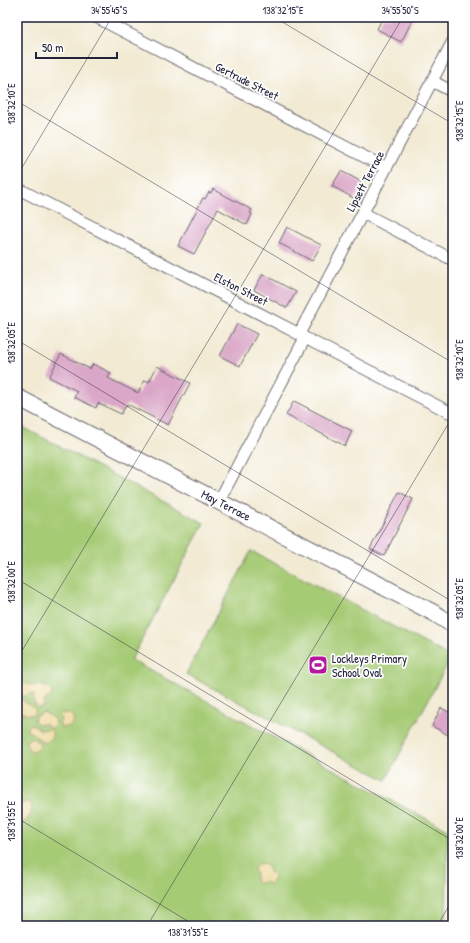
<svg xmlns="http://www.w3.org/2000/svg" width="470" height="943" viewBox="0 0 470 943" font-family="'Patrick Hand',sans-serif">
<rect width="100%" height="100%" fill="#fff"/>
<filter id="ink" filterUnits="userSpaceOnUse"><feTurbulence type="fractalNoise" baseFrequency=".025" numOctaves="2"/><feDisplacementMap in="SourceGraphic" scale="8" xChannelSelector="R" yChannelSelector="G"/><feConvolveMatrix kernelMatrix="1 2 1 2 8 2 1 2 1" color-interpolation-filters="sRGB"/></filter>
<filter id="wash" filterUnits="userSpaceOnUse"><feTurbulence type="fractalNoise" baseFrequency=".012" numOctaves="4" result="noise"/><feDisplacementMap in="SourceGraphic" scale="16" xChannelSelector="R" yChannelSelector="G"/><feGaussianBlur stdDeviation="0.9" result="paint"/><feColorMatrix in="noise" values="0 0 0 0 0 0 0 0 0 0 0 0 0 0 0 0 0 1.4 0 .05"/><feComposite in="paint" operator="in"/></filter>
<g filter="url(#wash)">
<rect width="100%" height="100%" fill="#f2ead3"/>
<!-- green -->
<path fill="#a6cb74" stroke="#647658" d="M17,424l187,99 -73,137 252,136 65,34 -2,83 -2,13h-427z
M251,551l200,106 -65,123 -200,-106z"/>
<!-- sand -->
<path fill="#eeda9e" stroke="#887e6c" d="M25,683c2,1 4,2 7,2 5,1 11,-1 16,3 6,4 4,10 -2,11l-2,3 -1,5 -3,1c-8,-3 -6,-7 -6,-14l-3,-1c-11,10 -19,-5 -6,-10z
M21,699l6,5 6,3 3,4 -2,3c-3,2 -8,0 -12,-1l-1,-1h-4v-12z
M44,712l10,7 1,6 -3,3 -4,-1 -2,-3c-6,0 -9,1 -12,-4l1,-3z
M64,713c6,0 9,2 10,8l-4,5 -8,2 -3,-4 2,-5 -2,-3 2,-2z
M30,724l3,1 8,5c1,0 7,-1 7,-1 8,2 3,11 -2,14l-8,-5 -5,-5 -5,-1 -1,-3z
M30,738h2l8,5c0,6 -5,8 -10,8l-3,-5 -1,-5z
M28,802l3,2 1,2 -1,8 -5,7 -9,4v-21z
M262,863c9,2 4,4 7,9 1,1 3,2 5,3v4l-4,5h-2l-4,-2c-4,1 -7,3 -9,-2l1,-6 -2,-3 1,-4 3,-3z"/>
<g id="blocks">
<!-- building -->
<path fill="#daa7c8" d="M383,17h31l-13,25 -24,-13z
M341,171l23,12 -9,16 -23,-13z
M213,189l39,21 -2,3 2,1 -5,11 -29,-16 -24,45 -16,-8 25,-48 2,1 4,-7 2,1z
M287,227l34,18 -9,16 -33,-18z
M263,274l33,18 -9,16 -33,-18z
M237,324l20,10 -17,32 -20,-10z
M61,354l29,15 3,-5 18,9 -3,5 30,15 7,-13 4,2 8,-16 33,17 -22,42 -41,-21 -6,10 -23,-11 -2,5 -22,-11 3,-6 -28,-14z
M294,401l58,30 -7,15 -59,-31z
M399,492l14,7 -29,57 -14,-7z
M441,708l12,6v15l-3,7 -18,-10z"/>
</g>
</g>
<g filter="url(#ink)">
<use href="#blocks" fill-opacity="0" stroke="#6b6870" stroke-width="1"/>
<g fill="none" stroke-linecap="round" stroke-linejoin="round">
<defs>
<path id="street" d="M96,17l290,151
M432,81l21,11
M17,188l282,146 6,4 148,76
M363,213l90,47
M299,334l154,-293
M219,501l86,-163"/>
<path id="secondary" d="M17,397l417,216 19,12"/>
</defs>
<!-- street casing -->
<use href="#street" stroke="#6b6870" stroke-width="13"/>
<!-- secondary casing -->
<use href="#secondary" stroke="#6b6870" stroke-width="18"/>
<!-- street -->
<use href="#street" stroke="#fff" stroke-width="11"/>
<!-- secondary -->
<use href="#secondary" stroke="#fff" stroke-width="16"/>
</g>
</g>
<!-- ticks -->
<path fill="none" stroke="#22223b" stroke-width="1" stroke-opacity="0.45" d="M274,17l179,107M17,101l436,262M17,176l95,-159M17,340l436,262M17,579l436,262M17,659l386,-642M17,818l179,108M147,926l306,-510M437,926l16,-27"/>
<!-- icons -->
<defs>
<symbol id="stadium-square" viewBox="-11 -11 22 22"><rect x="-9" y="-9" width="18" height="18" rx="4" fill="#b5179e" stroke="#fff"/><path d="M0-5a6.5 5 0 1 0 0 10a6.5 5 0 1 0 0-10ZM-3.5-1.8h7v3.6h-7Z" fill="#fff"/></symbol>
</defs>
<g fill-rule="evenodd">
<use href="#stadium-square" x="307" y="654" width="22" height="22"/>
</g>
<g text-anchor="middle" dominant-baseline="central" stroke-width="3.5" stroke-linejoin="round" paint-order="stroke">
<!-- street labels -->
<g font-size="12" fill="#22223b" stroke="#fff">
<text transform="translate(247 81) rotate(27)">Gertrude Street</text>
<text transform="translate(365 181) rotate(-62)">Lipsett Terrace</text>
<text transform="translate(241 289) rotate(27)">Elston Street</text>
<text transform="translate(226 505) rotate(27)">May Terrace</text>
</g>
<!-- poi labels -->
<g font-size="12" fill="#22223b" stroke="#fff" text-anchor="start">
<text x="332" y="658">Lockleys Primary<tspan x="332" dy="14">School Oval</tspan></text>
</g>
</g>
<!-- margin -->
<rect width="470" height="943" fill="none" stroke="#fff" stroke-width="44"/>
<!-- scale -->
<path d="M36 52v6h81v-6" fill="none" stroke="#22223b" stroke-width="2"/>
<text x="42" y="52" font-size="12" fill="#22223b" stroke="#ffffff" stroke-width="3" paint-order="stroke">50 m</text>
<rect x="22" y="22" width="426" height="899" fill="none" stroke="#22223b" stroke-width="1.5"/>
<g font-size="10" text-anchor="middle" fill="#22223b">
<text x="109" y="14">34°55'45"S</text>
<text x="283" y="14">138°32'15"E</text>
<text x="400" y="14">34°55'50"S</text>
<text transform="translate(11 104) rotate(-90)" y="4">138°32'10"E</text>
<text transform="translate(459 121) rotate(-90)" y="4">138°32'15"E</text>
<text transform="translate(11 343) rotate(-90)" y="4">138°32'05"E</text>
<text transform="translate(459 360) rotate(-90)" y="4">138°32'10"E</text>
<text transform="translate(11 582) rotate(-90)" y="4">138°32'00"E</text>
<text transform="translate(459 599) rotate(-90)" y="4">138°32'05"E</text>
<text transform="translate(11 821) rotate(-90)" y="4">138°31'55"E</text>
<text transform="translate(459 838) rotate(-90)" y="4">138°32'00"E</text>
<text x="188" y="936">138°31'55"E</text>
</g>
</svg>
